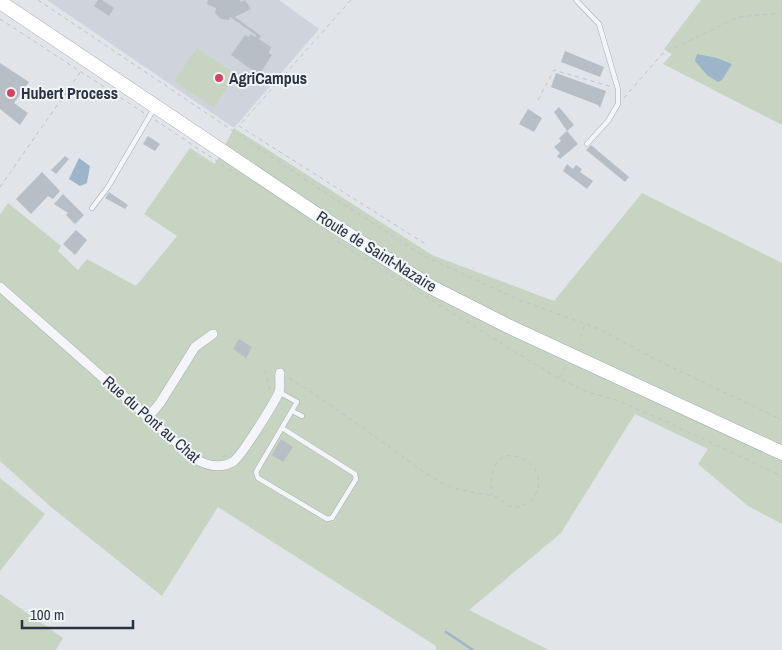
<svg xmlns="http://www.w3.org/2000/svg" width="782" height="650" viewBox="0 0 782 650" font-family="'Archivo Narrow',sans-serif">
<rect width="100%" height="100%" fill="#e1e5ea"/>
<!-- built -->
<path fill="#cfd4dc" d="M47,0h232l40,29 -85,99z"/>
<!-- green -->
<path fill="#c7d4c2" d="M701,0h81v125l-119,-61 9,-10 -8,-5z
M197,48l39,26 -22,34 -40,-27z
M234,128l198,127 122,46 88,-108 140,70v261l-34,-18 -50,-42 10,-15 -73,-35 -74,119 -92,77 80,40h-113v-4l-218,-139 -56,89 -111,-89 -51,-46v-246l8,-12 53,43 -3,5 20,19 9,-11 49,27 41,-50 -33,-22 46,-66 25,16z
M0,478l45,36 -45,57z
M0,594l63,44 -7,12h-56z"/>
<!-- water -->
<path fill="#9cb5ca" d="M697,54l20,4 15,6 -10,16 -4,2 -11,-7 -12,-14z
M79,158l11,8 -3,17 -7,3 -11,-7z"/>
<g fill="none" stroke-linecap="round" stroke-linejoin="round">
<!-- stream -->
<path stroke="#9cb5ca" stroke-width="2.5" d="M446,632l27,18"/>
</g>
<!-- building -->
<path fill="#b8bec6" d="M98,0h4l12,8 -5,8 -15,-10z
M208,0h32l1,2 4,-2 6,9 -16,8 26,19 -2,3 12,8 -2,6 3,2 -13,20 -28,-20 14,-20 4,2 2,-3 5,3v-2l-26,-18 -1,3 -8,-1 -6,-6 1,-5 -9,-4z
M565,51l39,16 -4,10 -39,-15z
M0,63l29,19 -15,21 14,10 -8,12 -20,-16z
M556,73l50,18 -6,17 -2,-3 -47,-18z
M559,107l15,18 -7,6 -13,-19z
M528,109l14,9 -8,14 -15,-8z
M567,131l11,13 -18,15 -3,-3 3,-3 -6,-6 7,-6 -2,-3z
M148,136l12,8 -5,7 -12,-7z
M591,145l38,32 -4,5 -39,-32z
M65,156l4,3 -13,15 -5,-4z
M567,164l6,5 3,-4 6,4 -2,3 13,9 -6,8 -24,-18z
M42,172l18,19 -7,8 -5,-3 -17,18 -15,-15z
M109,192l19,13 -3,4 -20,-11z
M63,194l21,21 -9,9 -9,-9 2,-2 -14,-9z
M76,230l11,10 -12,15 -12,-11z
M239,339l13,8 -6,11 -13,-9z
M281,439l12,8 -10,15 -11,-7z"/>
<g fill="none" stroke-linecap="round" stroke-linejoin="round">
<defs>
<path id="service" d="M576,0l23,24 19,65v15l-10,17 -21,23
M92,208l16,-21 47,-80
M279,392l18,10 -41,70 2,6 69,41 5,-1 24,-39 -1,-5 -73,-46
M292,411l10,5"/>
<path id="minor" d="M0,287l194,171c11,7 27,12 40,3 8,-6 41,-59 45,-69 2,-5 0,-13 1,-19
M149,416l11,-13 35,-56 18,-13"/>
<path id="primary" d="M0,2l319,214 112,71 75,38 276,128"/>
</defs>
<!-- service casing -->
<use href="#service" stroke="#a6acb4" stroke-width="5.5"/>
<!-- minor casing -->
<use href="#minor" stroke="#a6acb4" stroke-width="10"/>
<!-- primary casing -->
<use href="#primary" stroke="#a0aab5" stroke-width="15"/>
<!-- path -->
<path stroke="#bfc3c8" stroke-width="1" stroke-dasharray="4 4" stroke-linecap="butt" d="M38,0l280,188 106,68 98,45 77,28 58,31 125,60
M351,0l-112,126 188,119
M0,19l144,94
M624,98l38,-44 76,-37 44,-4
M538,100l16,-30 58,17
M155,120l87,58
M0,187l81,-116
M330,237l229,142 29,13 28,8 42,18 124,58
M580,337l5,-13
M265,370l5,21
M289,378c39,24 76,52 113,78 16,11 33,26 52,32 12,3 24,6 37,7 8,1 14,11 23,12 7,1 16,-4 20,-10 24,-37 -52,-70 -42,-2
M559,378l8,-14
M223,457l8,-5"/>
<!-- service -->
<use href="#service" stroke="#f4f5f8" stroke-width="4.5"/>
<!-- minor -->
<use href="#minor" stroke="#f4f5f8" stroke-width="9"/>
<!-- primary -->
<use href="#primary" stroke="#fff" stroke-width="14"/>
</g>
<!-- markers -->
<g fill="#cf4662" stroke="#f0f4f7" stroke-width="2">
<circle cx="219" cy="78" r="5"/>
<circle cx="11" cy="93" r="5"/>
</g>
<g text-anchor="middle" dominant-baseline="central" stroke-width="4" stroke-linejoin="round" paint-order="stroke">
<!-- poi labels -->
<g font-size="16" font-weight="bold" fill="#293341" stroke="#f0f4f7" text-anchor="start">
<text x="229" y="78">AgriCampus</text>
<text x="21" y="93">Hubert Process</text>
</g>
<!-- street labels -->
<g font-size="16" fill="#293341" stroke="#f0f4f7">
<text transform="translate(377 251) rotate(32)">Route de Saint-Nazaire</text>
<text transform="translate(152 419) rotate(41)">Rue du Pont au Chat</text>
</g>
</g>
<!-- scale -->
<path d="M22 620v8h111v-8" fill="none" stroke="#293341" stroke-width="2.5"/>
<text x="30" y="620" font-size="15" fill="#293341" stroke="#f0f4f7" stroke-width="4" paint-order="stroke">100 m</text>
</svg>
